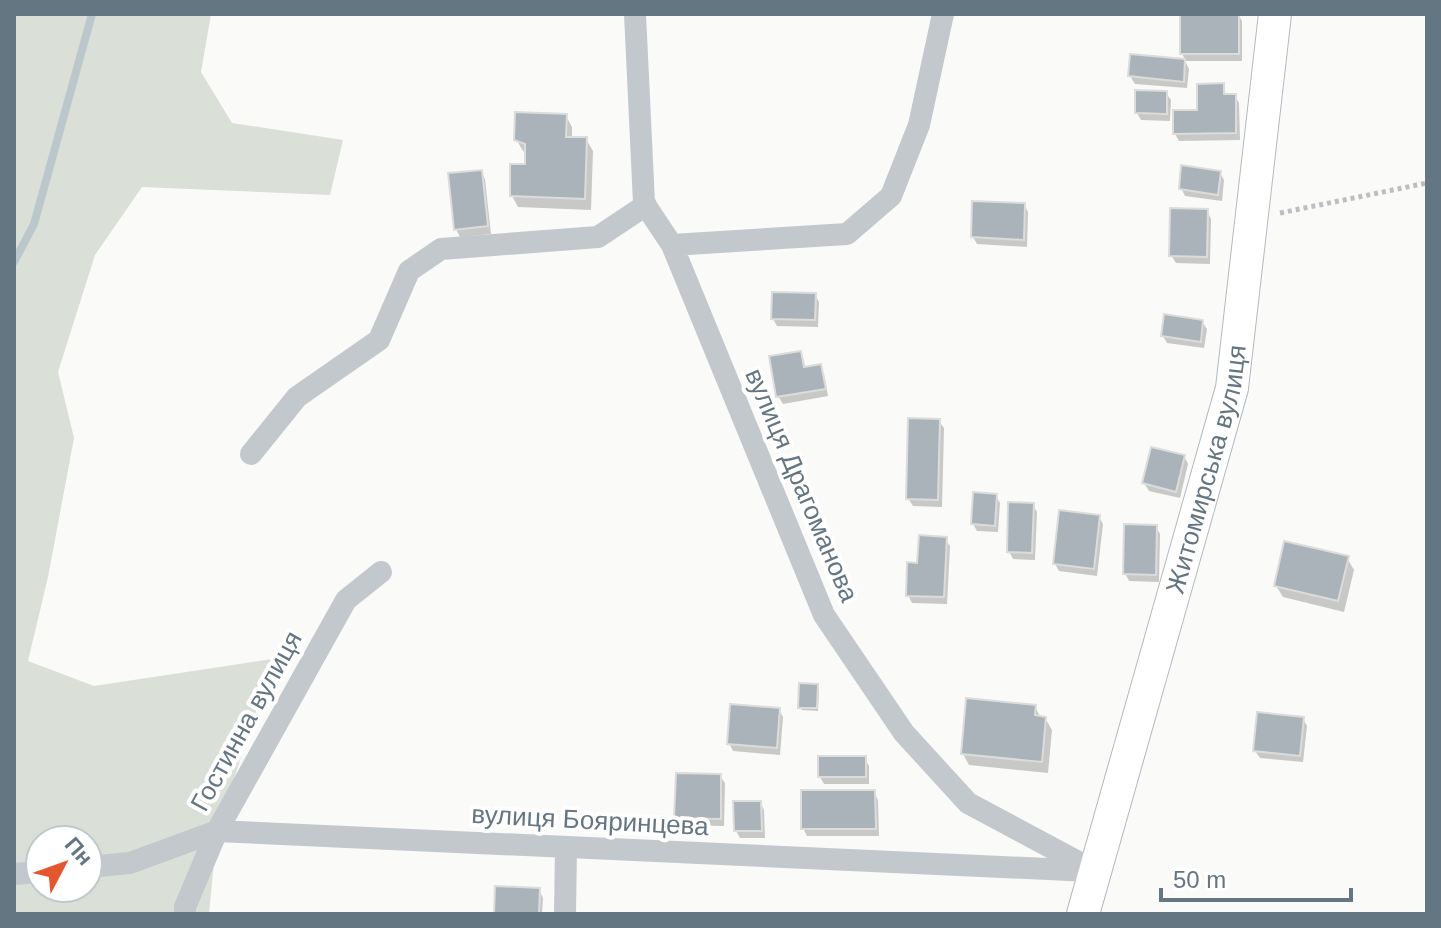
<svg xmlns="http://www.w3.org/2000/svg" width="1441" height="928" viewBox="0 0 1441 928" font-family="Arial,sans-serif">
<rect width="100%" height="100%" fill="#fafaf8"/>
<!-- green -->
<path fill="#dadfd7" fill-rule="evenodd" d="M14,14h197l-10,58 31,51 111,17 -13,55 -188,-8 -47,68 -37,117 16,66 -26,139 -20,84 66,25 179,-27 -56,172 -8,83h-195zM40,840h48v48h-48z"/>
<!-- shadow -->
<path fill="#0003" d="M1182,14h56l4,7v40h-56l-4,-7z
M1132,56l53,5 4,8 -2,19 -52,-4 -5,-8z
M1222,85l5,11h8l4,7 1,37 -61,1 -4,-7 24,-22z
M1166,93l5,7 -1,21 -29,-1 -4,-7z
M566,116l6,11v12h14l7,12 -2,59 -73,-3 -6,-11 15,-30v-13l-4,-2 -7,-12z
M481,172l4,7 6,55 -31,3 -4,-8z
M1220,173l4,7 -2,21 -37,-5 -4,-8z
M1024,205l4,7 -1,35 -50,-3 -4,-7z
M1207,211l4,8 -1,45 -34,-1 -5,-8z
M815,295l4,7 -1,25 -41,-1 -4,-7z
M1202,322l5,7 -3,19 -37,-5 -4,-7z
M799,353l5,7 1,9 15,-3 4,8 4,22 -45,8 -5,-8z
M939,421l5,7 -2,79 -29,-1 -5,-8z
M1184,456l4,8 -8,34 -31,-7 -5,-8z
M996,496l4,7 -2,29 -21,-1 -4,-7z
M1033,505l4,7 -2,48 -22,-1 -4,-8z
M1099,517l4,7 -6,52 -38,-5 -4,-7z
M1156,527l4,7 -1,48 -30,-1 -4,-8z
M945,539l5,7 -3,58 -35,-1 -4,-8 11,-30z
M1347,558l7,12 -10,42 -61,-15 -7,-11z
M817,686l2,3 -1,22 -16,-1 -2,-3z
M1035,707l6,11h4l7,12 -4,43 -79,-8 -6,-11z
M779,710l4,7 -3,38 -47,-4 -4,-8z
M1303,719l4,7 -4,36 -43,-4 -5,-7z
M864,758l5,8v18h-45l-4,-7z
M720,776l5,7 -1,43 -43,-1 -5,-7z
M874,792l4,8 1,36h-72l-4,-8z
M760,802l4,8 1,28h-25l-4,-7z
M539,890l4,8 -1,16h-46z"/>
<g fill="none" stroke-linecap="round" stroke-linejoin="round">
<!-- stream -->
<path stroke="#bbc7cb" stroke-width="8" d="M14,262l20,-38 58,-210"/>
</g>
<!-- building -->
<path fill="#aab3b9" stroke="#dcdcda" stroke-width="2" d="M1180,14h59v40h-59z
M1130,54l55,5 -1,23 -56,-6z
M1224,83v11h12v39l-63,1v-24h24v-26z
M1135,90l32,1v23l-32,-1z
M515,112l52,2 -1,23h21l-2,62 -75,-3v-32h15v-20l-11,-4z
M1181,165l40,6 -3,24 -39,-6z
M482,170l6,56 -34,4 -6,-57z
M972,201l53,2 -1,37 -53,-3z
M1170,208l38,1 -1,48 -38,-1z
M772,292l44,1 -1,27 -44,-1z
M1164,314l39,6 -2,22 -40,-6z
M801,351l3,16 17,-3 5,25 -50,8 -7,-41z
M908,418l32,1 -2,81 -32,-1z
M1151,447l34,8 -9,37 -34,-9z
M973,492l24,2 -2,32 -24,-2z
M1008,502l26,1 -2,50 -25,-1z
M1059,510l41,5 -6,54 -41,-5z
M1124,524l33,1 -1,50 -33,-1z
M919,535l28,2 -3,60 -38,-1 1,-34 10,1z
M1284,541l65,15 -11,45 -64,-15z
M799,683l19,1 -1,24h-19z
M966,698l70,7 -1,10 11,2 -4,45 -81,-8z
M730,704l50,4 -3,40 -50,-4z
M1257,712l47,5 -4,39 -47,-5z
M818,756h48v21h-48z
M676,773l45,1v45l-47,-1z
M801,790h74l1,39h-75z
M733,801h28l1,30h-28z
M495,886l45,2 -1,26h-45z"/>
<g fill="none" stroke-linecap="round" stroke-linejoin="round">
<defs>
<g id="secondary">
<path id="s1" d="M1083,914l149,-526 43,-374"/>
</g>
</defs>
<!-- secondary casing -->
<use href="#secondary" stroke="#b3babf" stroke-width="34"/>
<!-- path -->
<path stroke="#bbbfc2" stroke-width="5" stroke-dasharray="4 4" stroke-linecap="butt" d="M1280,213l147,-30"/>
<!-- minor -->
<path stroke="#c3c8cc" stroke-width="22" d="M635,14l9,189 28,42 152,370 80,118 64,70 127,68
M672,245l175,-11 44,-38 28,-71 24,-111
M251,454l46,-57 82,-57 30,-69 32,-22 157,-12 48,-32
M88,867l42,-4 87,-32 873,40
M14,874l26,-2
M185,914v-7l32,-76 129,-231 35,-28
M565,914l1,-67"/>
<!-- secondary -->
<use href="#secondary" stroke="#fff" stroke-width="32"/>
</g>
<g text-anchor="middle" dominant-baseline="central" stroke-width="8" stroke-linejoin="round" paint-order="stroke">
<!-- street labels -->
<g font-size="26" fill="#657683" stroke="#fff">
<text stroke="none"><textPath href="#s1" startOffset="462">Житомирська вулиця</textPath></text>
<text transform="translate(802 485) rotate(67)">вулиця Драгоманова</text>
<text transform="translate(246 721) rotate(-61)">Гостинна вулиця</text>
<text transform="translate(590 820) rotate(3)">вулиця Бояринцева</text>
</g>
</g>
<!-- border -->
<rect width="1441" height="928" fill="none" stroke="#657683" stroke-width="32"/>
<!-- north arrow -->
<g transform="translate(64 864) rotate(49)"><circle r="38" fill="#ffffff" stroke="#c1c8cd" stroke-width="2"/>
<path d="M0-6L14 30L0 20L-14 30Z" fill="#e4572e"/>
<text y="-12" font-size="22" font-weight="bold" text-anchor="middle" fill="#657683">Пн</text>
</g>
<!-- scale -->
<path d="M1161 888v12h190v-12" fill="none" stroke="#657683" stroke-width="4"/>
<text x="1173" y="888" font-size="24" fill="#657683" stroke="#ffffff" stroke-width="6" paint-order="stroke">50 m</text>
</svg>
